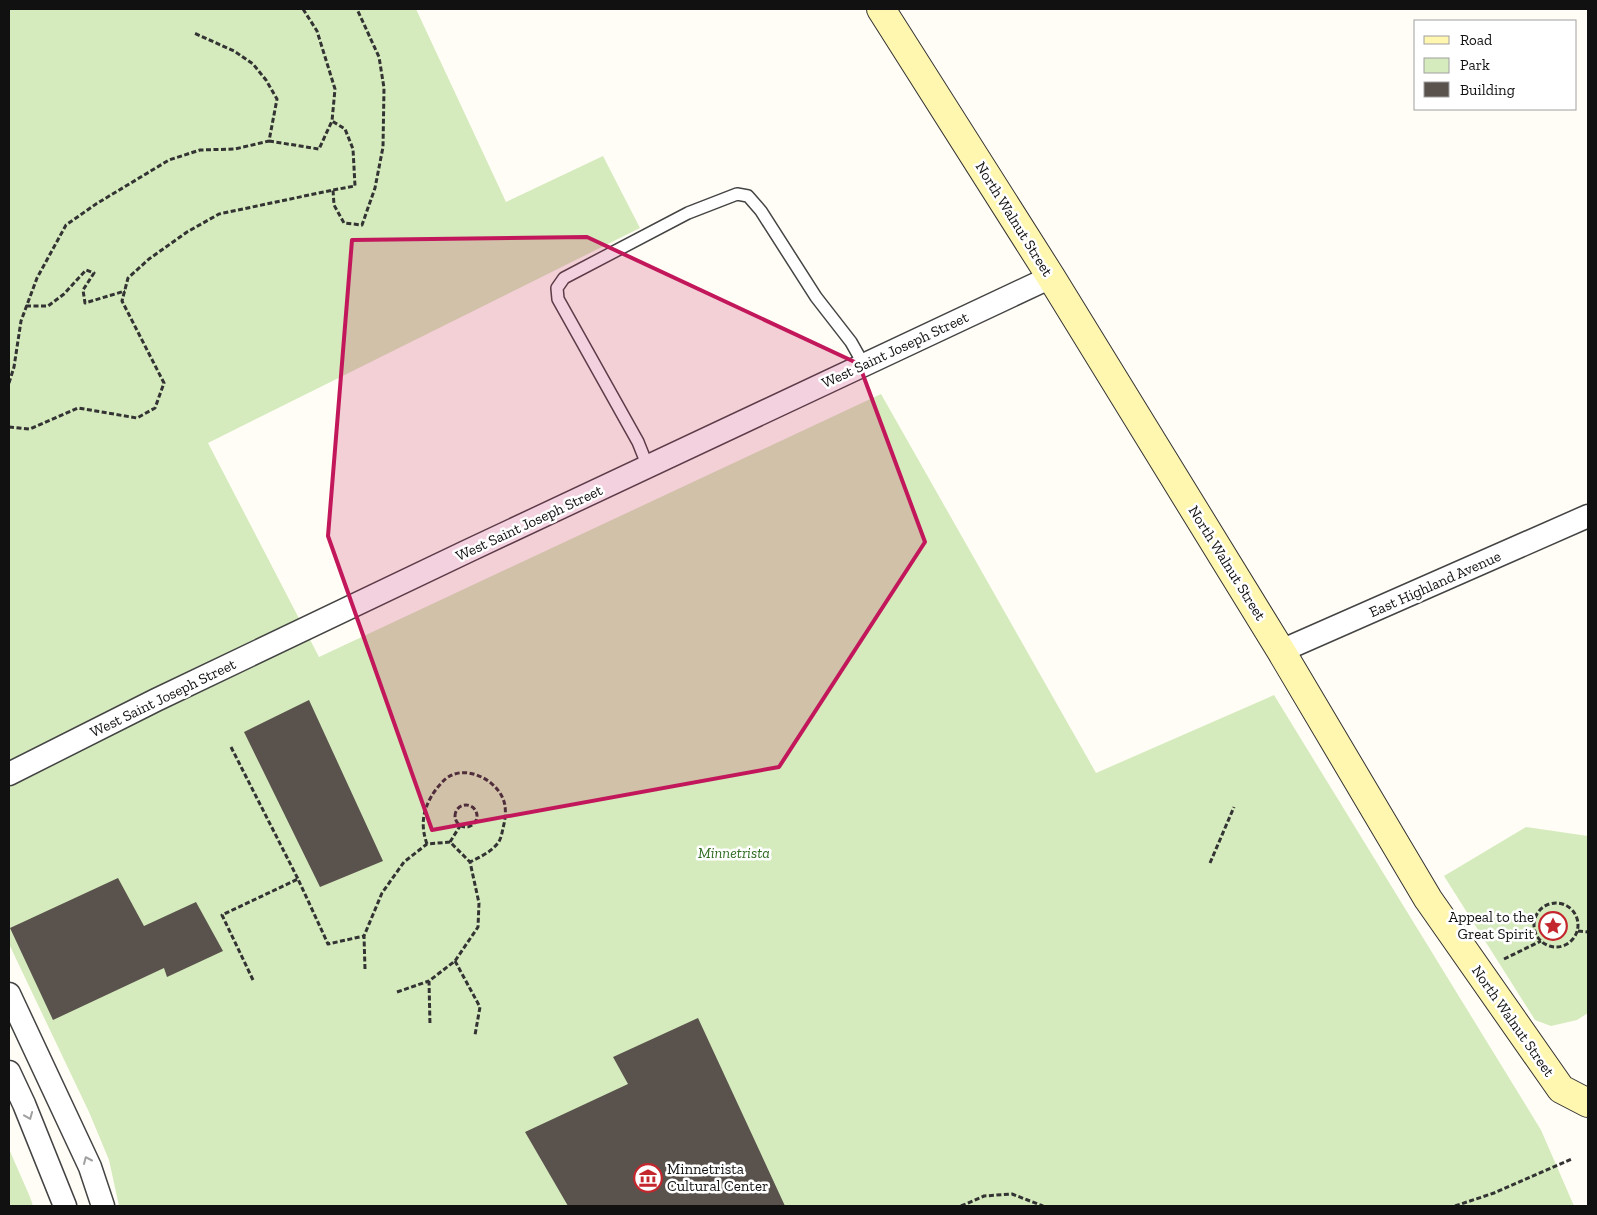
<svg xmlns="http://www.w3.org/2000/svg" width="1597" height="1215" viewBox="0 0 1597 1215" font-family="'Zilla Slab',serif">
<rect width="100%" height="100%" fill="#fffdf5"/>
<!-- green -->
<path fill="#d5ebbd" d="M9,9h407l90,193 97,-46 37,72 -432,215 111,214 562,-263 215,379 178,-78 267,435 33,76h-1455l-10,-46 -20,-48 -80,-168z
M1526,827l62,9v177l-11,7 -26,6 -16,-6 -91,-144z
M9,1149l21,48 3,9h-24z"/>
<!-- building -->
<path fill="#5a524d" d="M309,700l74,161 -63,26 -76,-155z
M118,878l26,48 52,-24 27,49 -56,26 -3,-9 -111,52 -43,-92z
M698,1018l87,188h-217l-43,-74 103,-48 -15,-27z"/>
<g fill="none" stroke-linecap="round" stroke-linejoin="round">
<defs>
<path id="lane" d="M648,467l-10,-25 -80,-143 -1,-11 7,-10 124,-65 49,-19 11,2 13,15 55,86 35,45 13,23"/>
<path id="street" d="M1281,651l307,-135
M9,774l147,-74 314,-150 581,-273
M9,994l81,173 13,39
M9,1072l15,32 41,102"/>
<path id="secondary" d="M881,9l170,268 230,374 147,248 133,190 27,14"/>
</defs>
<!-- lane casing -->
<use href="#lane" stroke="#444" stroke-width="14"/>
<!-- street casing -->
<use href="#street" stroke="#444" stroke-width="25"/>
<!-- secondary casing -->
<use href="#secondary" stroke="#333" stroke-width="30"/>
<!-- path -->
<path stroke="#333" stroke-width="3" stroke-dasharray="5 2.5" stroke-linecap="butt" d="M303,9l14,22 18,58 -3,32
M269,141l50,8 13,-28 13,8 8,20 2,37 -22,4
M26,306h22l16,-12 22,-24 8,3 -11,17 2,13 40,-12
M9,383l5,-16 7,-46 16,-43 29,-53 30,-21 73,-44 31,-10 35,-1 34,-8 8,-42 -11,-19 -13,-16 -19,-13 -40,-18
M9,427l21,2 48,-21 59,10 18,-10 9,-25 -42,-82 6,-23 21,-19 38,-27 32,-18 114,-24 1,15 10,18 18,2 13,-37 8,-41 1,-59 -5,-31 -22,-48
M231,747l67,132
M455 816a11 11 0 1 1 22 0a11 11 0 1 1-22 0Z
M450,842l10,-16
M427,844c-6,-17 -5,-31 4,-47 4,-7 13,-19 21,-22 20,-9 50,9 53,31 1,7 0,15 -2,22 -1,5 -2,11 -5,15 -7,9 -18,14 -28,19
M1210,863l24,-56
M1534 925a22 22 0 1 1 44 0a22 22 0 1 1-44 0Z
M1578,931l10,1
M1504,959l37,-18
M455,961l25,46 -5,28
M365,969l-1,-33 18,-43 22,-31 23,-18 23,-2 20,20 9,41 -1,24 -23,34 -26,20 1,44
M253,980l-31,-65 76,-36 30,65 36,-8
M397,992l32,-11
M961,1206l23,-10 28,-2 31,12
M1455,1206l39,-13 78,-34"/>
<!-- lane -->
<use href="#lane" stroke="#fff" stroke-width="11"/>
<!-- street -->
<use href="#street" stroke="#fff" stroke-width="22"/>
<!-- secondary -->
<use href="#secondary" stroke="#fff6b0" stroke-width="28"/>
</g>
<!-- one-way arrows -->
<defs><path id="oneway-chevron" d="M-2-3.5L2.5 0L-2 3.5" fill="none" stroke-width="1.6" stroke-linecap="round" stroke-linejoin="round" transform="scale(1.25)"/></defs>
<g stroke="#a0a0a0">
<use href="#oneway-chevron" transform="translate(29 1116) rotate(68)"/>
<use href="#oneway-chevron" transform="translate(87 1160) rotate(-114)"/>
</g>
<!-- marked area -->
<path fill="#c2185b" fill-opacity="0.2" stroke="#c2185b" stroke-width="4" stroke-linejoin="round" d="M587,237l272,127 66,178 -146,225 -347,63 -104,-294 24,-296z"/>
<!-- icons -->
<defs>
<symbol id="sight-ring" viewBox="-11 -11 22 22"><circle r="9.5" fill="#fff" stroke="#c4262e" stroke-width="1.5"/><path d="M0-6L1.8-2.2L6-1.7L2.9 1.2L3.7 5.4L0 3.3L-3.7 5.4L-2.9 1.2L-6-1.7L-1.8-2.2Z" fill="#c4262e"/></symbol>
<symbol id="museum-ring" viewBox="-11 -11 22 22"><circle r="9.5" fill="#fff" stroke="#c4262e" stroke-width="1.5"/><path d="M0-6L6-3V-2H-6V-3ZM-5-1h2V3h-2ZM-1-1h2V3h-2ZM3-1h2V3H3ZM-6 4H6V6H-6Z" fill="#c4262e"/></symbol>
</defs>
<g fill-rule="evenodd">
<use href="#sight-ring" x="1537" y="910" width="32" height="32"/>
<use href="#museum-ring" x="632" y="1162" width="32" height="32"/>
</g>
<g text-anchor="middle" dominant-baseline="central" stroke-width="5" stroke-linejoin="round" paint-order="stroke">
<!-- street labels -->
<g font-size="15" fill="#111" stroke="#fff">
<text transform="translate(1014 219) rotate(58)">North Walnut Street</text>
<text transform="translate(895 350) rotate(-25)">West Saint Joseph Street</text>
<text transform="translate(529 523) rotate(-25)">West Saint Joseph Street</text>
<text transform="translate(1227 563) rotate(58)">North Walnut Street</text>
<text transform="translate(1435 584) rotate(-24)">East Highland Avenue</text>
<text transform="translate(163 698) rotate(-26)">West Saint Joseph Street</text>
<text transform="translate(1513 1021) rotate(55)">North Walnut Street</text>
</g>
<!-- park labels -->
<g font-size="15" font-style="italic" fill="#2f6b1f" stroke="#fff">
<text x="734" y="853">Minnetrista</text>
</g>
<!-- poi labels -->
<g font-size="15" fill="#111" stroke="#fff" text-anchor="end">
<text x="1534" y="917">Appeal to the<tspan x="1534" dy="17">Great Spirit</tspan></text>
<text x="667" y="1169" text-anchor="start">Minnetrista<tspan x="667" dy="17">Cultural Center</tspan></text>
</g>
</g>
<!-- border -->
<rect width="1597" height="1215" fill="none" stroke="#111111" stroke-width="20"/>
<!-- legend -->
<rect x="1414" y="20" width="162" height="90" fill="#ffffff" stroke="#a0a0a0"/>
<rect x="1424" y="36" width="25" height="8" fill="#fff6b0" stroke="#a0a0a0"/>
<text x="1460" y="45" font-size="15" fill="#111111">Road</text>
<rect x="1424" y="58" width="25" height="15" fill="#d5ebbd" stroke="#a0a0a0"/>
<text x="1460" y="70" font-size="15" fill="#111111">Park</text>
<rect x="1424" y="82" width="25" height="15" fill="#5a524d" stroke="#a0a0a0"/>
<text x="1460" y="95" font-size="15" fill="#111111">Building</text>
</svg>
